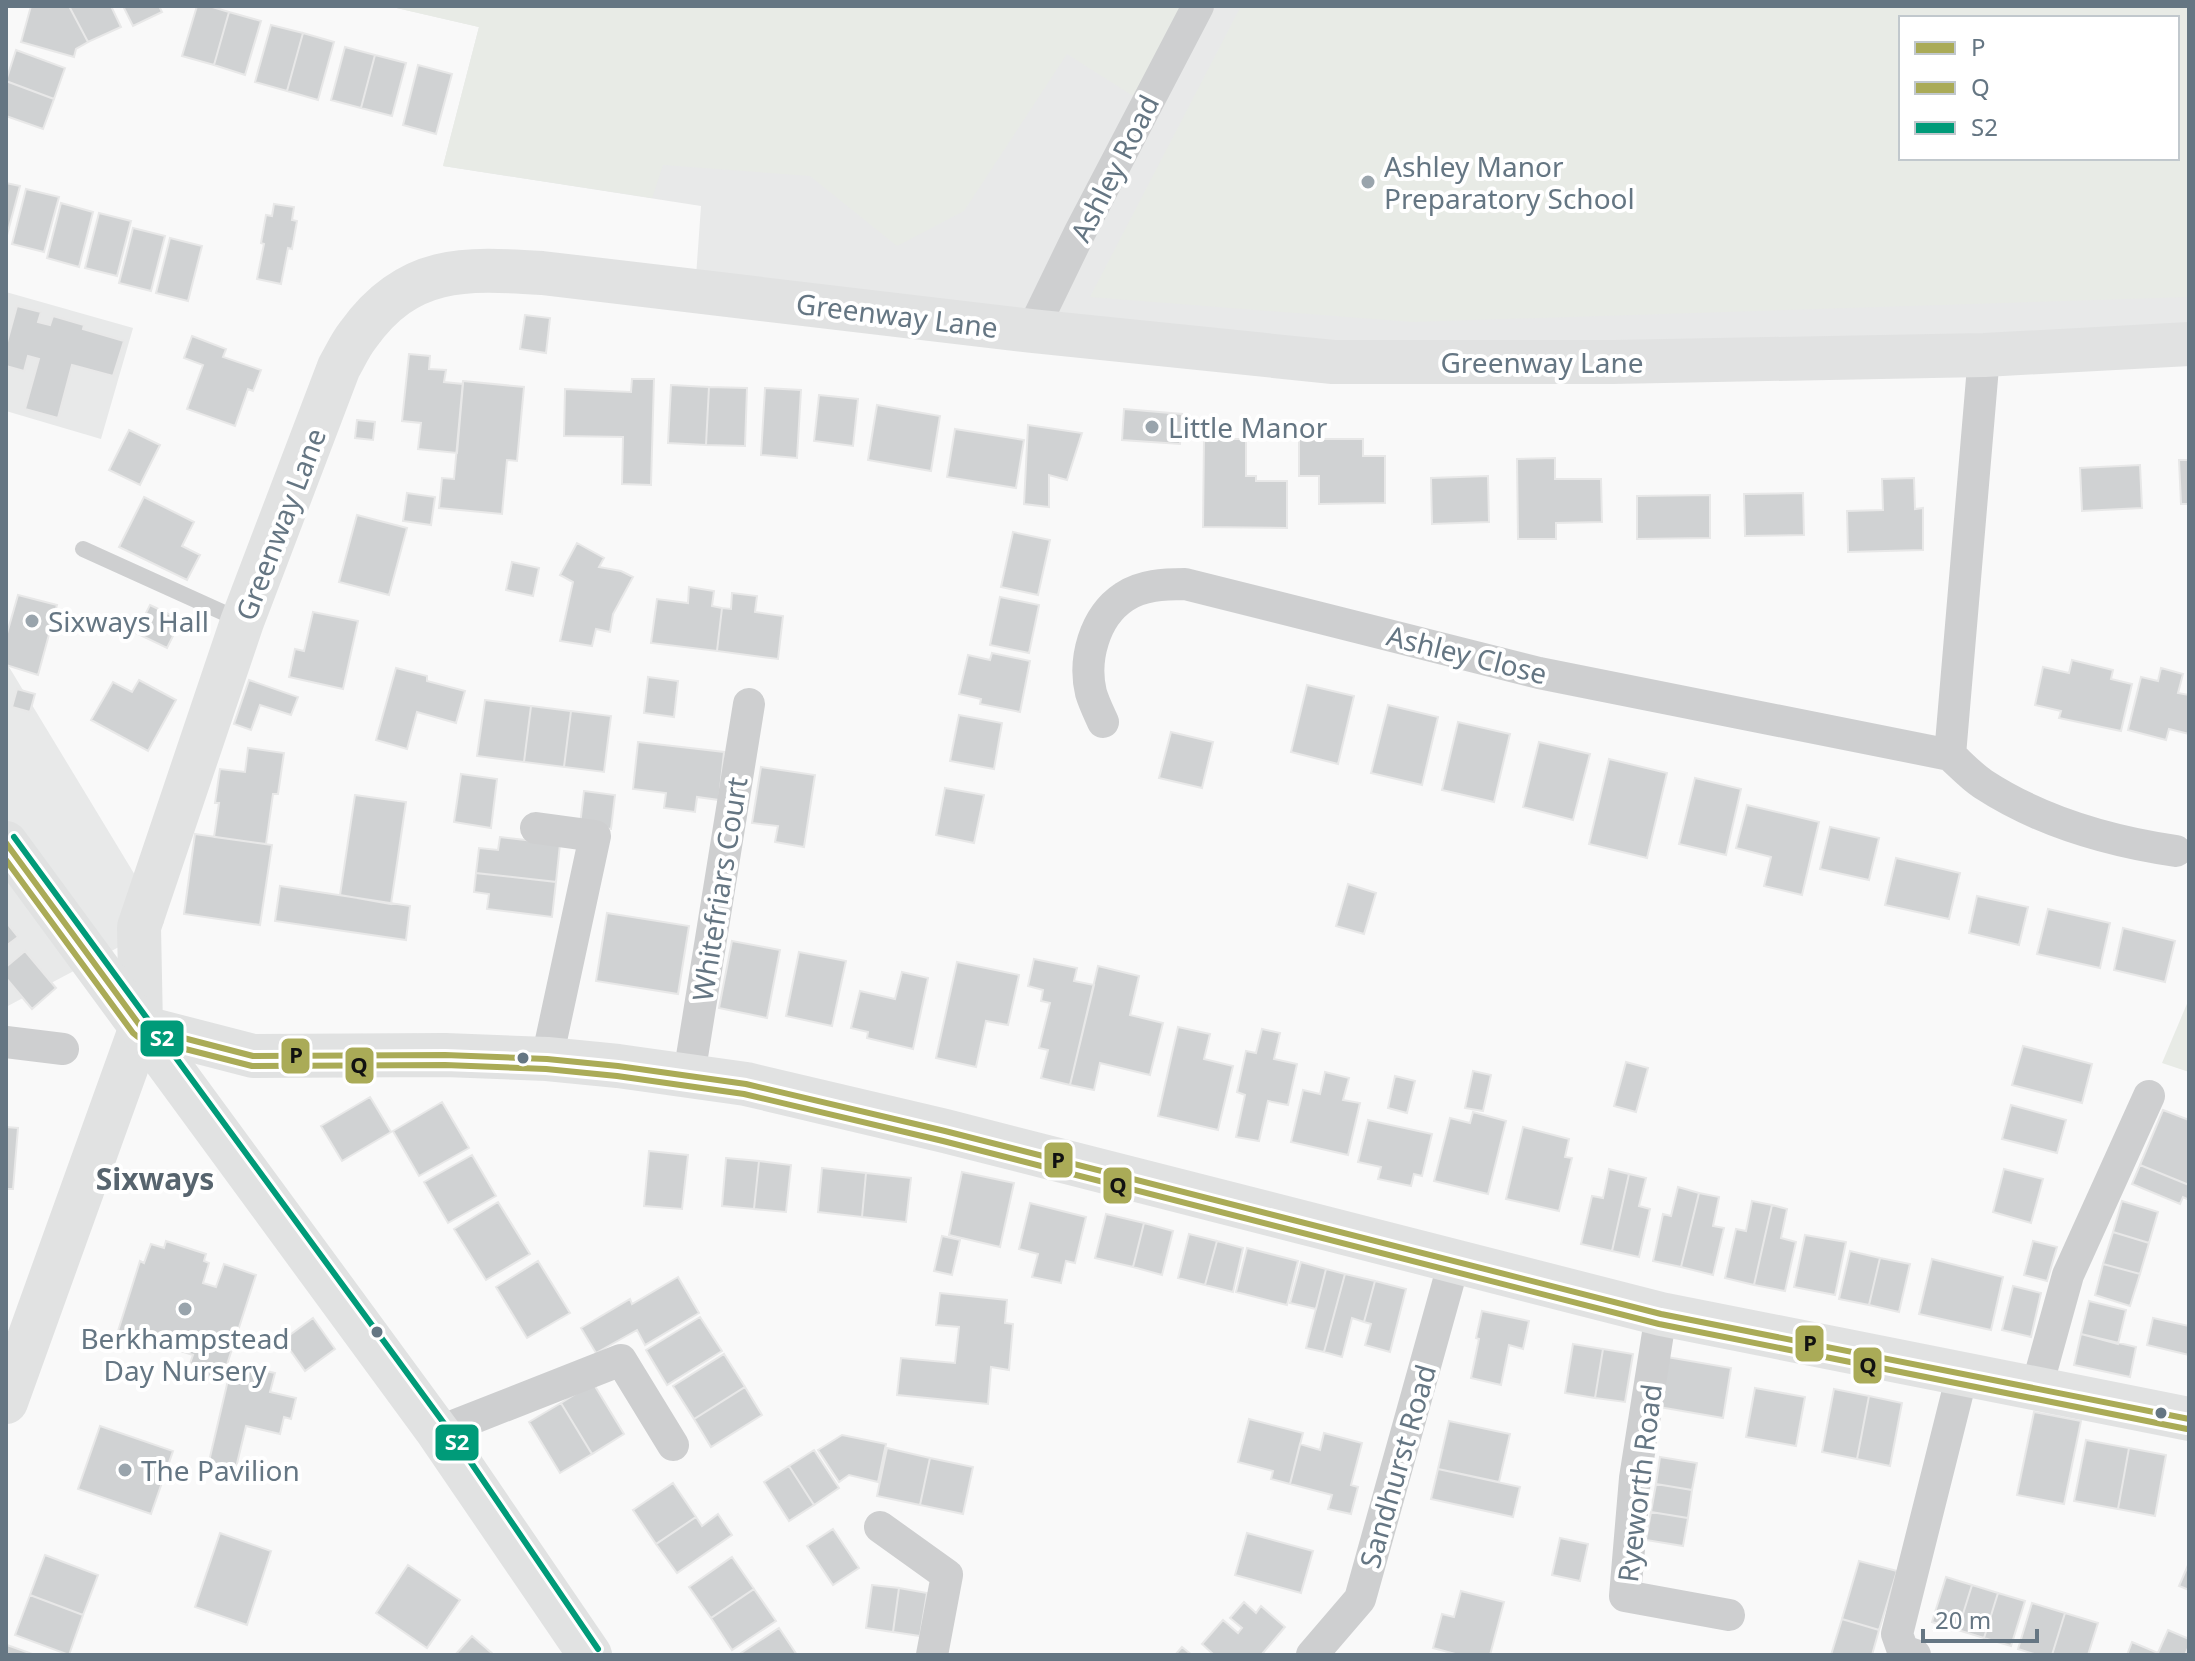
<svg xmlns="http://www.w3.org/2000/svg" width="2195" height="1661" viewBox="0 0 2195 1661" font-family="'Noto Sans',sans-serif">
<rect width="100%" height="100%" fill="#f9f9f9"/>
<!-- built -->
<path fill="#e8e9e9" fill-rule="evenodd" d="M388,6h1801v338l-576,18 -918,-71 6,-85 -258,-40 36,-139zM1901,18h276v140h-276z
M6,292l127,36 -32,111 -95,-28z
M6,662l158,261 -158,84z"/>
<!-- green -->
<path fill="#e8ebe6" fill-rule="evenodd" d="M388,6h803l-50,95 -74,-47 -103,157 -67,35 -87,-70 -147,-11 -11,33 -209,-32 36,-139z
M1241,6h948v291l-777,25 -322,-25zM1901,18h276v140h-276z
M2189,999v73l-27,-9z"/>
<!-- building -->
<path fill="#d0d2d3" stroke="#e8e8e8" stroke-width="2" d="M31,6h38l19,36 -12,7 -2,8 -53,-15z
M69,6h42l10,21 -33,15z
M123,6h36l3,6 -29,14z
M197,6h12l20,6 -15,53 -32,-9z
M229,12l32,9 -16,54 -31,-10z
M271,25l32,8 -16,58 -32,-9z
M303,33l31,9 -16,58 -31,-9z
M345,47l30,8 -14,53 -30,-8z
M16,50l49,18 -11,31 -48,-18z
M375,55l31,8 -14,53 -31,-8z
M418,65l34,9 -16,60 -33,-9z
M6,81l48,18 -11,30 -37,-13z
M6,183l14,3 -14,53z
M26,189l33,8 -15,55 -32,-8z
M61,203l32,9 -14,55 -32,-9z
M274,204l20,3 -2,13 5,1 -5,28 -4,-1 -7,36 -24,-5 7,-35 -3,-1 5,-28 6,1z
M99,213l32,8 -14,55 -32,-8z
M133,228l32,8 -14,55 -32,-8z
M170,238l32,8 -14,55 -32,-8z
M17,306l24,6 -3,10 12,3 3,-9 31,9 -1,4 41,12 -11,35 -41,-11 -14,53 -33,-9 14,-50 -11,-3 -4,15 -18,-5v-20z
M525,315l25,3 -4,35 -26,-4z
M192,336l34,13 -3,8 38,13 -8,21 -5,-2 -13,37 -48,-17 16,-44 -19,-7z
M409,354l21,2 -1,13 17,1 -2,12 19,2 -6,69 -39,-4 3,-26 -19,-2z
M632,379h22l-3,106 -29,-1 1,-47 -59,-1 1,-47 66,3z
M463,381l61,6 -7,74 -10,-1 -5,54 -63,-6 3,-30 12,1z
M671,385l38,2 -3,58 -38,-2z
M709,387l38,1 -2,58 -39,-1z
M765,388l36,2 -4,68 -36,-3z
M819,395l39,4 -5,47 -39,-5z
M877,405l63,11 -9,55 -63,-11z
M1124,409l58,5 -2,30 -58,-4z
M357,420l18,2 -2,18 -18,-2z
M1028,425l54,8 -15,47 -18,-5v32l-25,-3z
M955,429l69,11 -8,48 -69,-11z
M129,430l31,15 -20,40 -31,-15z
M1204,439h42v37h10v5h31v47l-84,-1z
M1299,439h64v17h22v47l-66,1v-28h-20z
M1555,458v21h46l1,43 -46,1v16h-38l-1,-80z
M2179,460h10v44h-8z
M2140,465l2,43 -60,3 -2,-43z
M1488,476l1,46 -57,2 -1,-46z
M1914,478l1,31 8,-1v42l-75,2 -1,-41 36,-1 -1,-31z
M407,493l28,4 -4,28 -28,-4z
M1803,493l1,42 -59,1 -1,-42z
M1710,495v43l-73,1v-43z
M144,497l50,25 -12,24 18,9 -13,25 -68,-33z
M357,515l50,13 -18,67 -50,-13z
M1013,532l37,8 -12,55 -37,-8z
M577,543l27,15 -5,9 22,4 12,6 -20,37 -3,18 -14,-3 -4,17 -32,-5 13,-59 -13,-7z
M512,562l27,6 -6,28 -27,-6z
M689,587l25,4 -2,15 10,2 -5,43 -66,-8 6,-44 31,4z
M732,593l25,3 -2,16 28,4 -5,43 -61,-8 5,-43 9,1z
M18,595l39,10 -19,70 -32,-10v-28z
M1000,597l39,8 -10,48 -39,-8z
M150,605l31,15 -14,28 -31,-15z
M313,612l45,9 -15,68 -54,-12 6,-28 9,2z
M992,653l38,8 -10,51 -40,-8 1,-5 -22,-5 9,-39 22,5z
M2072,660l41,10 -2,9 21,5 -11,47 -62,-13 2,-7 -26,-6 8,-38 26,6z
M396,668l31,8v5l38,10 -9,32 -39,-11 -10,37 -31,-9z
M2161,668l22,6 -5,19 11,2v39l-20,-5 -3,11 -38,-10 13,-53 17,4z
M648,677l30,4 -4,36 -30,-4z
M139,680l37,20 -28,51 -57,-31 22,-38 19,10z
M249,680l49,17 -7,18 -31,-10 -9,25 -17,-6z
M1307,685l47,11 -16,68 -47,-12z
M17,689l18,5 -5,18 -18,-5z
M485,700l46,6 -7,56 -47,-6z
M1388,705l50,12 -16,68 -51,-12z
M531,706l40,5 -7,56 -40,-5z
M571,711l40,5 -7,56 -40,-5z
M959,715l43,8 -8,46 -44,-8z
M1458,722l52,12 -16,68 -52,-12z
M1171,732l42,10 -11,46 -43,-10z
M638,742l86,10 -5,48 -22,-3 -2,15 -31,-4 2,-15 -33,-4z
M1539,742l51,12 -17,66 -50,-13z
M248,748l36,5 -6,41h-5l-7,50 -52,-7 5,-34h-4l5,-34 25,3z
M1609,759l58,14 -20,85 -58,-14z
M761,767l54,8 -11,72 -29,-5 3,-16 -26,-3z
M461,774l36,5 -6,49 -37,-6z
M1695,778l46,11 -15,66 -47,-11z
M945,788l39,7 -10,48 -38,-8z
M584,791l31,4 -4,34 -31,-4z
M355,795l51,7 -15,102 -51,-9z
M1747,805l72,17 -17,73 -38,-9 7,-29 -35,-9z
M1830,827l49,11 -10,42 -49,-11z
M195,834l77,11 -12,80 -76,-11z
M500,837l60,7 -4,38 -80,-9 3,-25 19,2z
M1896,858l64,15 -11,46 -64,-14z
M476,873l80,9 -4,35 -65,-8 2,-15 -15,-2z
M1348,884l28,9 -12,41 -28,-8z
M280,886l130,20 -4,34 -131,-19z
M1977,896l51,11 -9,38 -50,-12z
M2048,909l62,14 -10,45 -63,-14z
M607,913l82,13 -11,68 -82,-13z
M6,922l12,15 -12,9z
M2123,928l52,13 -10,41 -51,-12z
M732,941l48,9 -13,68 -48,-10z
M25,951l31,37 -24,21 -26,-31v-11z
M799,952l47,9 -14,65 -46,-10z
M1034,959l43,9 -3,13 20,4 -24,100 -29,-7 7,-28 -9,-2 11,-45 -9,-2 2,-11 -15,-4z
M957,962l62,13 -11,50 -22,-4 -10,46 -40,-9z
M1098,966l41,10 -9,39 33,8 -13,52 -50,-12 -6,27 -24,-5z
M902,972l26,6 -15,71 -46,-11 1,-6 -17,-4 9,-37 35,8z
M1178,1027l32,7 -6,25 29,7 -15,64 -60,-14z
M1262,1029l18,4 -6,26 23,5 -9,41 -20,-4 -9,40 -23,-4 9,-42 -8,-3 9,-41 10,2z
M2023,1046l69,18 -10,39 -70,-18z
M1626,1062l22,6 -12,44 -22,-6z
M1473,1071l18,4 -8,36 -18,-3z
M1325,1072l24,6 -6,22 17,3 -12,52 -57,-13 12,-52 17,4z
M1395,1076l20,5 -8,32 -19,-5z
M370,1097l21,35 -49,29 -21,-35z
M442,1102l27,46 -50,28 -26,-45z
M2011,1105l55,15 -9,33 -55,-14z
M2163,1110l26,10v65l-49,-20z
M1473,1112l33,9 -18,73 -54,-13 16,-63 20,5z
M1368,1120l64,14 -10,42 -8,-2 -3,12 -33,-7 3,-12 -23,-5z
M6,1127l12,1 -5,61h-7z
M1523,1127l46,12 -4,18 7,1 -13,53 -53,-12z
M649,1151l39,4 -6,54 -38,-3z
M472,1155l24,41 -48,27 -24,-41z
M726,1158l33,3 -5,48 -32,-3z
M759,1161l32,4 -5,47 -32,-3z
M2140,1165l49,20v15l-6,-3 -3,7 -48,-20z
M822,1168l44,5 -4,44 -44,-5z
M1609,1169l20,5 -17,77 -31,-7 11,-48 11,2z
M2004,1169l39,10 -12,44 -38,-11z
M962,1172l52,11 -14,64 -51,-12z
M866,1173l45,5 -5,44 -44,-5z
M1629,1174l17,4 -7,28 11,3 -11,48 -27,-6z
M1678,1187l21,6 -18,74 -28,-6 10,-47 8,2z
M1699,1193l20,4 -6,29 11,2 -11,47 -32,-8z
M1752,1201l20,4 -18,80 -29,-7 11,-49 10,2z
M2122,1201l36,11 -9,31 -36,-11z
M498,1202l32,52 -44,26 -32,-51z
M1030,1203l56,14 -11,46 -9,-2 -5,22 -29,-6 6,-23 -19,-5z
M1772,1205l15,4 -6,29 15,4 -11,49 -31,-6z
M1106,1214l38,9 -11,44 -38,-9z
M1144,1223l29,8 -11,44 -29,-8z
M2113,1232l36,11 -9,31 -37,-10z
M1189,1234l28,7 -12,44 -27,-7z
M1805,1235l41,7 -11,53 -41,-8z
M942,1236l18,4 -8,35 -18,-4z
M166,1241l40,13 -2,7 5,2 -6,20 13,4 8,-23 32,11 -35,108 -34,-11 6,-17 -75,-24 22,-70 4,2 7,-19 13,4z
M1217,1241l26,7 -10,44 -28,-7z
M2033,1241l24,6 -10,34 -23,-6z
M1247,1248l51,13 -11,44 -51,-13z
M1850,1251l30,7 -11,47 -30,-6z
M1880,1258l30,6 -11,48 -30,-7z
M1932,1259l71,18 -12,53 -72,-16z
M538,1261l32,52 -43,25 -31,-51z
M1301,1262l25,7 -10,40 -26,-6z
M2103,1264l37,10 -10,32 -35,-11z
M1326,1269l19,5 -21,78 -18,-4z
M1345,1274l30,7 -11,41 -12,-4 -10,39 -18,-5z
M678,1277l21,36 -54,32 -8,-15 -41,23 -15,-25 49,-29 2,5z
M1375,1281l31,8 -16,63 -25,-7 6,-21 -7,-2z
M2013,1286l28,7 -10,44 -29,-7z
M940,1293l67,7 -2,23 8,1 -4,46 -18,-3 -3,37 -91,-9 4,-37 54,5 4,-36 -23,-2z
M2089,1301l37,9 -8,34 -37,-10z
M1482,1311l47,10 -6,28 -14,-4 -8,40 -30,-7 8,-39 -3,-1z
M700,1317l22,34 -55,34 -21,-35z
M313,1318l22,31 -30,22 -22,-31z
M2153,1318l36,8v29l-42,-10z
M2081,1334l55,13 -6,30 -56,-12z
M1573,1344l30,5 -8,49 -30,-5z
M1603,1349l30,5 -8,48 -30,-4z
M724,1354l21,33 -51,32 -21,-33z
M1667,1357l64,11 -8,50 -64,-11z
M232,1363l43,10 -5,19 26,6 -5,21 -7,-2 -4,17 -34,-8 -12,50 -27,-6z
M593,1383l31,51 -32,20 -31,-51z
M745,1387l17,28 -51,32 -17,-28z
M1755,1388l50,9 -9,49 -50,-9z
M1834,1389l35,7 -12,63 -35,-7z
M1869,1396l33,7 -12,63 -33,-7z
M561,1403l31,51 -32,19 -31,-51z
M2034,1412l47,9 -17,83 -47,-9z
M1249,1419l54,14 -13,51 -19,-5 2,-8 -35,-9z
M1449,1421l61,13 -11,48 -61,-13z
M100,1426l73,25 -22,63 -73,-25z
M1324,1433l38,10 -11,42 7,2 -7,27 -23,-5 4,-14 -42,-11 10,-40 20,6z
M842,1435l44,9 -8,38 -29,-7 -10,7 -21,-32z
M2086,1440l43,8 -11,61 -44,-8z
M887,1448l43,10 -10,47 -43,-9z
M2129,1448l37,7 -11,61 -37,-7z
M814,1450l25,38 -25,17 -25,-39z
M1660,1457l37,6 -5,27 -36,-6z
M930,1458l43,9 -10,47 -43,-9z
M789,1466l25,39 -25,16 -25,-39z
M1438,1469l82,18 -7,30 -82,-18z
M673,1483l23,34 -40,27 -23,-34z
M1656,1484l36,6 -4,28 -37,-6z
M1651,1512l37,6 -5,28 -37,-6z
M718,1514l14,21 -55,38 -21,-29 40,-27 6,9z
M833,1529l26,39 -26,17 -26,-39z
M220,1533l51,18 -24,74 -52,-18z
M1247,1533l66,18 -12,42 -66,-18z
M1560,1538l28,6 -8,37 -28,-6z
M45,1555l53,20 -15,40 -53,-20z
M732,1557l22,32 -43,29 -22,-31z
M1859,1561l38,10 -18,59 -37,-11z
M2189,1563v27l-10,-4z
M408,1565l52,35 -33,48 -51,-35z
M1946,1577l26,8 -14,45 -26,-8z
M872,1585l27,3 -6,44 -27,-4z
M1972,1585l26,8 -14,45 -26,-8z
M899,1588l28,5 -7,43 -27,-4z
M754,1589l22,32 -44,29 -21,-32z
M1461,1591l43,11 -14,53h-31l-26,-7 9,-34 12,3z
M1998,1593l27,8 -14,45 -27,-8z
M30,1595l53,20 -14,40 -54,-20z
M1244,1602l12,11 5,-7 24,21 -23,27 1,1h-49l-12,-11 21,-24 15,13 4,-5 -12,-10z
M2032,1603l33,10 -13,42h-15l-19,-6z
M2065,1613l33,10 -10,32h-36z
M1842,1619l37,11 -7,25h-41z
M779,1628l18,27h-59z
M2168,1630l21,9v7l-4,9h-28z
M472,1636l22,19h-39z
M2132,1642l26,11 -1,2h-30z
M7,1645l28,10h-29z
M1182,1647l10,8h-17z"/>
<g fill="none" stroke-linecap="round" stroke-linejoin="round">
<!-- lane -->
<path stroke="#cecfd0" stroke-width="16" d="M83,549l159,72"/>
<!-- street -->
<path stroke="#cecfd0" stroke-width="32" d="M1032,331l47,-97 119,-228
M1103,722c-4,-9 -9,-19 -12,-29 -8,-33 3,-76 33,-96 17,-12 41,-13 61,-13l354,89 411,82c10,9 21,21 33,29 58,38 125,57 193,67
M1950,755l34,-400
M536,828l59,8 -48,223
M6,1042l57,7
M689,1075l60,-371
M1661,1314l-26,164 -10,118 104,19
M2036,1390l32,-115 81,-179
M438,1432l183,-72 52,85
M880,1527l67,48 -15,80
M1312,1655l48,-56 94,-337
M1915,1655l-12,-4 -6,-17 65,-259"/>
<!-- secondary -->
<path stroke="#e1e2e2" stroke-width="44" d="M141,1027l112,29 192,-1 102,4 71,7 128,18 199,47 716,183 528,105
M6,1402l135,-375 -2,-100 103,-305 97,-255c6,-10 11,-22 19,-32 50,-70 106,-67 184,-62l490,58 301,31h280l371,-7 205,-11"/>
<!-- highway -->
<path stroke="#e1e2e2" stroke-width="44" d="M6,843l432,589 152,223"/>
<defs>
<path id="bus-1" d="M6,843l135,184 112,29 192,-1 102,4 71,7 128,18 199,47 716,183 528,105"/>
<path id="bus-2" d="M6,860l127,173 5,4 114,29 193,-1 101,4 71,7 127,18 199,47 716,183 528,105"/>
<path id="bus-3" d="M14,837l432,589 152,223"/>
</defs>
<!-- bus-1 casing -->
<use href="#bus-1" stroke="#fff" stroke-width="12"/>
<!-- bus-2 casing -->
<use href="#bus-2" stroke="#fff" stroke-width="12"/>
<!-- bus-3 casing -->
<use href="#bus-3" stroke="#fff" stroke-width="12"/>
<!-- bus-1 -->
<use href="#bus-1" stroke="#aaab57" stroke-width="6"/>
<!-- bus-2 -->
<use href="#bus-2" stroke="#aaab57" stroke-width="6"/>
<!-- bus-3 -->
<use href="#bus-3" stroke="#009b79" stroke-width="6"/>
</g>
<!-- markers -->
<g fill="#99a4ac" stroke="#fff" stroke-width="3">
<circle cx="1368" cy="182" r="8"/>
<circle cx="1152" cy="427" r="8"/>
<circle cx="32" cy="621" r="8"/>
<circle cx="185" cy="1309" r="8"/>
<circle cx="125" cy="1470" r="8"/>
</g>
<g fill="#657683" stroke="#fff" stroke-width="3">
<circle cx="523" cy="1058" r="7"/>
<circle cx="377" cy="1332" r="7"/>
<circle cx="2161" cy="1413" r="7"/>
</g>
<g text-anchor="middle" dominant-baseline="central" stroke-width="8" stroke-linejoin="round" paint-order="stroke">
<!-- poi labels -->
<g font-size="28" fill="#657683" stroke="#fff" text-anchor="start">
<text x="1384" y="166">Ashley Manor<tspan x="1384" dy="32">Preparatory School</tspan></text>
<text x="1168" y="427">Little Manor</text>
<text x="48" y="621">Sixways Hall</text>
<text x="185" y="1338" text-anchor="middle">Berkhampstead<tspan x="185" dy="32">Day Nursery</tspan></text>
<text x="141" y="1470">The Pavilion</text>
</g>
<!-- street labels -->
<g font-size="28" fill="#657683" stroke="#fff">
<text transform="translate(1114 168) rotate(-63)">Ashley Road</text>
<text transform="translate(897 315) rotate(7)">Greenway Lane</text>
<text x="1542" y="362">Greenway Lane</text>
<text transform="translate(280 524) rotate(-69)">Greenway Lane</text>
<text transform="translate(1467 654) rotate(14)">Ashley Close</text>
<text transform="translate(719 889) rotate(-81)">Whitefriars Court</text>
<text transform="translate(1397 1466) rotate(-74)">Sandhurst Road</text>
<text transform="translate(1639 1483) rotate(-83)">Ryeworth Road</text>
</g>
<!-- neighbourhood labels -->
<g font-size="30" font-weight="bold" fill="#57646e" stroke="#fff">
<text x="155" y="1178">Sixways</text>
</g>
</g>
<g stroke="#fff" stroke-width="3">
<rect x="139" y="1019" width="46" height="39" rx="8" fill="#009b79"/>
<rect x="280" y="1037" width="31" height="38" rx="8" fill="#aaab57"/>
<rect x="344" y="1046" width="31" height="39" rx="8" fill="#aaab57"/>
<rect x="1043" y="1141" width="31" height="38" rx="8" fill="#aaab57"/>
<rect x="1102" y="1166" width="31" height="39" rx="8" fill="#aaab57"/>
<rect x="1794" y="1324" width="31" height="39" rx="8" fill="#aaab57"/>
<rect x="1852" y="1346" width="31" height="39" rx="8" fill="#aaab57"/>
<rect x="434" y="1423" width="46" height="39" rx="8" fill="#009b79"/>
</g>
<g font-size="22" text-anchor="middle" font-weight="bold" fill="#fff">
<text x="162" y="1046">S2</text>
<text x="457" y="1450">S2</text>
</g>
<g font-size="22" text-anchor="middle" font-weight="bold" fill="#111">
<text x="296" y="1063">P</text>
<text x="359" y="1073">Q</text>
<text x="1058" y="1168">P</text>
<text x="1118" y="1193">Q</text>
<text x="1810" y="1351">P</text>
<text x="1868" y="1373">Q</text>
</g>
<!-- border -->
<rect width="2195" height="1661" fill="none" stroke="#657683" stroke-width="16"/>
<!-- legend -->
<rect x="1899" y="16" width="280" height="144" fill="#ffffff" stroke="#c1c8cd" stroke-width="2"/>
<rect x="1915" y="42" width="40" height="12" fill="#aaab57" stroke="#c1c8cd" stroke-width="2"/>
<text x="1971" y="56" font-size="24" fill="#657683">P</text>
<rect x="1915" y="82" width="40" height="12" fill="#aaab57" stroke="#c1c8cd" stroke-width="2"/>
<text x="1971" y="96" font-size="24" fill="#657683">Q</text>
<rect x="1915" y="122" width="40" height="12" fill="#009b79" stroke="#c1c8cd" stroke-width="2"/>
<text x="1971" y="136" font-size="24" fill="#657683">S2</text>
<!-- scale -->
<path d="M1923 1629v12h114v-12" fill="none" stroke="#657683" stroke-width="4"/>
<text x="1935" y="1629" font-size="24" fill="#657683" stroke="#ffffff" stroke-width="6" paint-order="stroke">20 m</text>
</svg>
